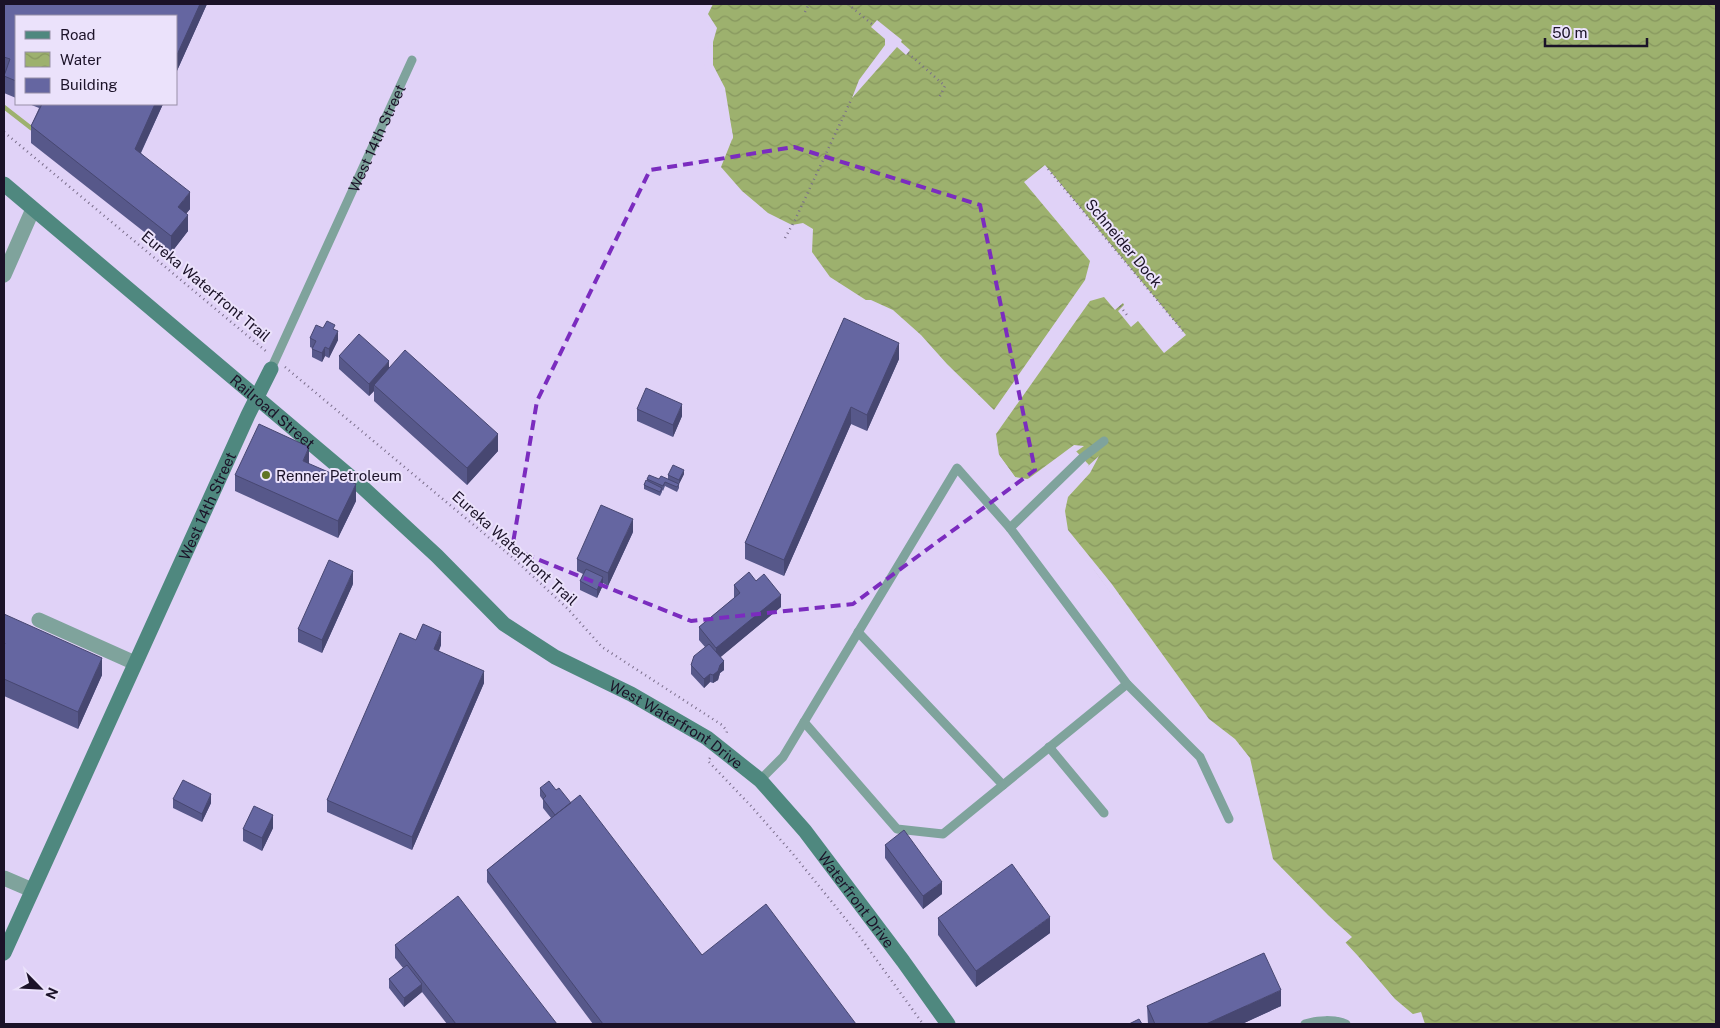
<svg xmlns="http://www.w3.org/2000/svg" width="1720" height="1028" viewBox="0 0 1720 1028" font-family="'Public Sans',sans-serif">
<defs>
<pattern id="water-waves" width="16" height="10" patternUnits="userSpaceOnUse" patternTransform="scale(1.25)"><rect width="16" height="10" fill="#9db16e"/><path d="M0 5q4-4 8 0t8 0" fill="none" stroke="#87975f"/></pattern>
</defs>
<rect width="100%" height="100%" fill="#e0d2f7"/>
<!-- water -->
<path fill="url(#water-waves)" d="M695,4h1021v1020h-299l-3,-9 -19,-16 -37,-43 -90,-97 -24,-107 -31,-20 -148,-202 -8,-19 32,-46 -15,-16 -38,28 -18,4 -24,-33 2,-14 -8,-22 -91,-92 -67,-43 -18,-25 1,-23 -10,-6 -11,2 -24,-12 -26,-22 -21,-24 12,-30 -9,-44 -18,-27 8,-38z"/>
<!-- pier -->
<path fill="#e0d2f7" d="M692,4h21l-5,10 9,14 -4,14v23l12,23 8,49 -1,3 -10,-46 -18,-28 8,-37z
M877,20l25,20 -1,2 9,8 -4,5 -9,-8 -45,51 7,-18 26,-35v-6l-14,-12z
M1045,165l141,170 -22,18 -26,-32 -7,6 -13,-16 6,-6 -1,-2 -8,7 -11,-13 -14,4 -94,133 3,21 16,22 13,2 46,-34 10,1 -47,33 -19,5 -26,-35 1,-11 3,-4 -4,-3 -6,-18 -91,-91 -34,-22h10l22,10 28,25 26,29 47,46 91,-130 5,-19 -66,-79z
M1099,456l-9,17 -22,24 -3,14 3,19 43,53 98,136 26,20 15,19 23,101 55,56 24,22 -8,7 -78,-84 -24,-107 -31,-20 -115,-160 -33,-42 -8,-19 1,-10 18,-23z
M1421,1012l4,12h-10l-6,-9z"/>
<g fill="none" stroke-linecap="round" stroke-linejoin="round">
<!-- stream -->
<path stroke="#9db16e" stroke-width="4.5" d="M4,107l27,21"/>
<!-- path -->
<path stroke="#7a6e8b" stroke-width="2.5" stroke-dasharray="1 4" stroke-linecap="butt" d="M848,4l25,21
M805,12l4,-8
M908,53l37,33 -6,12
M4,132l263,220
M1048,169l135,162
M785,238l10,-18 57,-122
M1120,306l7,9
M285,367l227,190 55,51 35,39 120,78 5,6 -1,5
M710,758l-2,3 43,45 42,48 64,79 66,91"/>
<!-- lane -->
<g stroke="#7fa39c" stroke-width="9">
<path id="s1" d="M271,369l141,-309"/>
<path d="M1010,528l72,-70 22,-17"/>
<path d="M858,632l145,153"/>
<path d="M804,722l93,107 46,5 184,-150"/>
<path d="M1049,747l55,66"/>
<path d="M760,780l23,-23 174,-289 53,60 117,156 73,73 29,62"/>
<path d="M1305,1024c11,-4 30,-5 41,0"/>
</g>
<!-- street -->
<path stroke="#7fa39c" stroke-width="15" d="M4,275l29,-66
M39,620l96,43
M4,878l28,12"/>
<!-- secondary -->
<g stroke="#4f887f" stroke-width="15">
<path id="s2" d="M4,184l355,300 78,72 67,68 51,33 76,37 76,44 53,42 45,51 98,130 45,63"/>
<path id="s3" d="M4,953l244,-538 23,-46"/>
</g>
</g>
<!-- wall -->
<path fill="#57588a" d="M4,4h203l-31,69 -160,-57v82l-12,-5z
M29,104h134l-22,49 49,56 -4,5 2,17 -17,22 -140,-110v-17l8,-18z
M844,318l55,41 -32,72 -16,-7 -67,152 -39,-17v-16z
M323,328l12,2 3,10 -9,18 -4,-2 -3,6 -10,-5v-9l-2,-1v-9z
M339,356l50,12 109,83 -31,34 -93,-84v-10l-5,5 -30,-27z
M637,409l45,7 -9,21 -36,-16z
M309,464l47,37 -18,37 -103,-47v-16z
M684,474l-5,10v4l-2,4 -12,-6 -2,5 -1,-1v2l-2,4 -16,-7v-4l3,-4v-2h21v-4z
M633,532l-25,54 -5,-3v2l-6,13 -17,-8v-9l3,-7 -6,-3v-12z
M756,581l25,26 -61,50 4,13 -4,3 -2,7 -5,3 -3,-1 -6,6 -13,-14v-9l14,-18 -6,-7v-13l35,-29v-13z
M353,584l-31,69 -24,-11v-13z
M4,614l98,61 -24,54 -74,-33z
M416,640l25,5 -2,6 45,32 -72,167 -85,-38v-12z
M540,788l16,2 15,13 131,152 154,69h-263l-106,-142v-12l64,-52 -8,-10v-8l-3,-4z
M173,799l38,4 -9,19 -29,-14z
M273,828l-11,23 -19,-10v-12z
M885,845l57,49 -19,15 -38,-51z
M938,918l112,15 -74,54 -38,-52z
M395,945l162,79h-110l-25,-32 -18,15 -15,-19v-9l14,-11 -8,-10z
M1147,1006h134l-39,18h-94z"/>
<!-- shaded-wall -->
<path fill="#474771" d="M200,4h7l-31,69v-16z
M155,104h8l-28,61v-16z
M190,192v17l-12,15v-17z
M188,215v16l-17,22v-17z
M338,331v9l-9,18v-9z
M899,343v16l-32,72v-16z
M325,347v9l-3,6v-9z
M389,361v13l-15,11v6l-5,5v-12z
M682,404v12l-9,21v-12z
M851,407v17l-67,152v-16z
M498,434v17l-31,34v-17z
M309,447v17l-6,-3z
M684,470v4l-5,10v-4z
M356,484v17l-18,37v-17z
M633,519v13l-25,54v-13z
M353,571v13l-31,69v-13z
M603,577v8l-6,13v-8z
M781,595v12l-65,54v-13z
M441,632v13l-7,16v-12z
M102,658v17l-24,54v-17z
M724,661v9l-4,3 -2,7 -5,3v-8l7,-10z
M484,671v12l-72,167v-13z
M710,674v8l-6,6v-9z
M211,794v9l-9,19v-8z
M273,815v13l-11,23v-13z
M942,882v12l-19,15v-13z
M1050,917v16l-74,54v-16z
M422,984v8l-18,15v-9z
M1281,990v16l-39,18h-36z"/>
<!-- building -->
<path fill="#6566a1" stroke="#474771" d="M4,4h196l-24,53v-41h-160v65l-12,-5 6,-17 -6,-2z
M42,104h113l-20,45 55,43 -12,15 10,8 -17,21 -140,-110z
M844,318l55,25 -32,72 -16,-8 -67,153 -39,-17z
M327,321l8,4 -2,4 5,2 -9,18 -4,-2 -3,6 -10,-4 4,-8 -6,-3 6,-13 7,3z
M359,334l30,27 -20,23 -30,-28z
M405,350l93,84 -31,34 -93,-83z
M646,388l36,16 -9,21 -36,-16z
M259,424l50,23 -6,14 53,23 -18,37 -103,-46z
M673,465l11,5 -5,10 -11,-5z
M649,475l10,4 2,-3 18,8 -2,3 -12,-5 -2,4 -16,-7z
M646,480l16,8 -2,4 -16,-7z
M601,505l32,14 -25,54 -31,-14z
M329,560l24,11 -31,69 -24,-11z
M586,569l17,8 -6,13 -17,-9z
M749,572l7,9 8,-7 17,21 -65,53 -17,-21 41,-34 -6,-8z
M4,614l98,44 -24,54 -74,-33v-34l1,-2h-1z
M423,624l18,8 -7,17 50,22 -72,166 -85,-37 73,-167 16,7z
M709,644l15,17 -4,4 -2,6 -5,4 -3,-1 -6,5 -13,-14 3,-9z
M183,780l28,14 -9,20 -29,-15z
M549,781l7,9 3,-2 12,15 -16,12 -12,-16 3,-3 -6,-8z
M580,795l122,160 64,-51 90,120h-253l-116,-154z
M254,806l19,9 -11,23 -19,-9z
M904,830l38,52 -19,14 -38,-51z
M1012,864l38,53 -74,54 -38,-53z
M458,896l99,128h-101l-61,-79z
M1264,953l17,37 -75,34h-51l-8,-18z
M407,965l15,19 -18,14 -15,-19z
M1139,1019l3,5h-13z"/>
<!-- marked area -->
<path fill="none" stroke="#7b2cbf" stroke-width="4" stroke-dasharray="10 6" stroke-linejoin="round" d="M794,147l186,58 55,265 -182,134 -162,17 -179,-72 25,-148 113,-231z"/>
<!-- markers -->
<circle fill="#617524" stroke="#ebe2fb" stroke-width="2" cx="266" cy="475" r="5"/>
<g text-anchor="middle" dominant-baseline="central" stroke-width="4" stroke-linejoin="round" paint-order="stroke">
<!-- street labels -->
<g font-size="15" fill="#1b1228" stroke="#ebe2fb">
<text stroke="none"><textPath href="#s1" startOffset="254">West 14th Street</textPath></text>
<text transform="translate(1124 243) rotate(50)">Schneider Dock</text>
<text transform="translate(206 286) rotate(40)">Eureka Waterfront Trail</text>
<text stroke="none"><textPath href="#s2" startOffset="352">Railroad Street</textPath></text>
<text stroke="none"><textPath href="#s3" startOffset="491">West 14th Street</textPath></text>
<text transform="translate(515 548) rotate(42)">Eureka Waterfront Trail</text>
<text stroke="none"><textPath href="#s2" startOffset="866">West Waterfront Drive</textPath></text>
<text stroke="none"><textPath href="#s2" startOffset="1121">Waterfront Drive</textPath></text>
</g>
<!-- poi labels -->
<g font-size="15" fill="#1b1228" stroke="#ebe2fb" text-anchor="start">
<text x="276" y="475">Renner Petroleum</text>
</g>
</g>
<!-- border -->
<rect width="1720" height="1028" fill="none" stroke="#1b1228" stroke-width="10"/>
<!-- legend -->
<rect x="15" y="15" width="162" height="90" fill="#ebe2fb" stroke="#988fa7"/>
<rect x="25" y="31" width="25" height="8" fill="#4f887f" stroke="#988fa7"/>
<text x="60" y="40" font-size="15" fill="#1b1228">Road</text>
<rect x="25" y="52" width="25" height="15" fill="url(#water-waves)" stroke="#988fa7"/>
<text x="60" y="65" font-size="15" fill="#1b1228">Water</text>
<rect x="25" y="78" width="25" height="15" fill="#6566a1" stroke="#988fa7"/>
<text x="60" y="90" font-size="15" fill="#1b1228">Building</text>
<!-- north arrow -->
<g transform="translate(40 988) rotate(114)" stroke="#ebe2fb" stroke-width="4" paint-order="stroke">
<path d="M0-4L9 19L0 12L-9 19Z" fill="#1b1228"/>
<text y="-8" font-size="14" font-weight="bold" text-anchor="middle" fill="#1b1228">N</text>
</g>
<!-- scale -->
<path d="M1545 38v8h102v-8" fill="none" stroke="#1b1228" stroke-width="2.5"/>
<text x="1552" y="38" font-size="15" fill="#1b1228" stroke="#ebe2fb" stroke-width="4" paint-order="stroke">50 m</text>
</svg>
